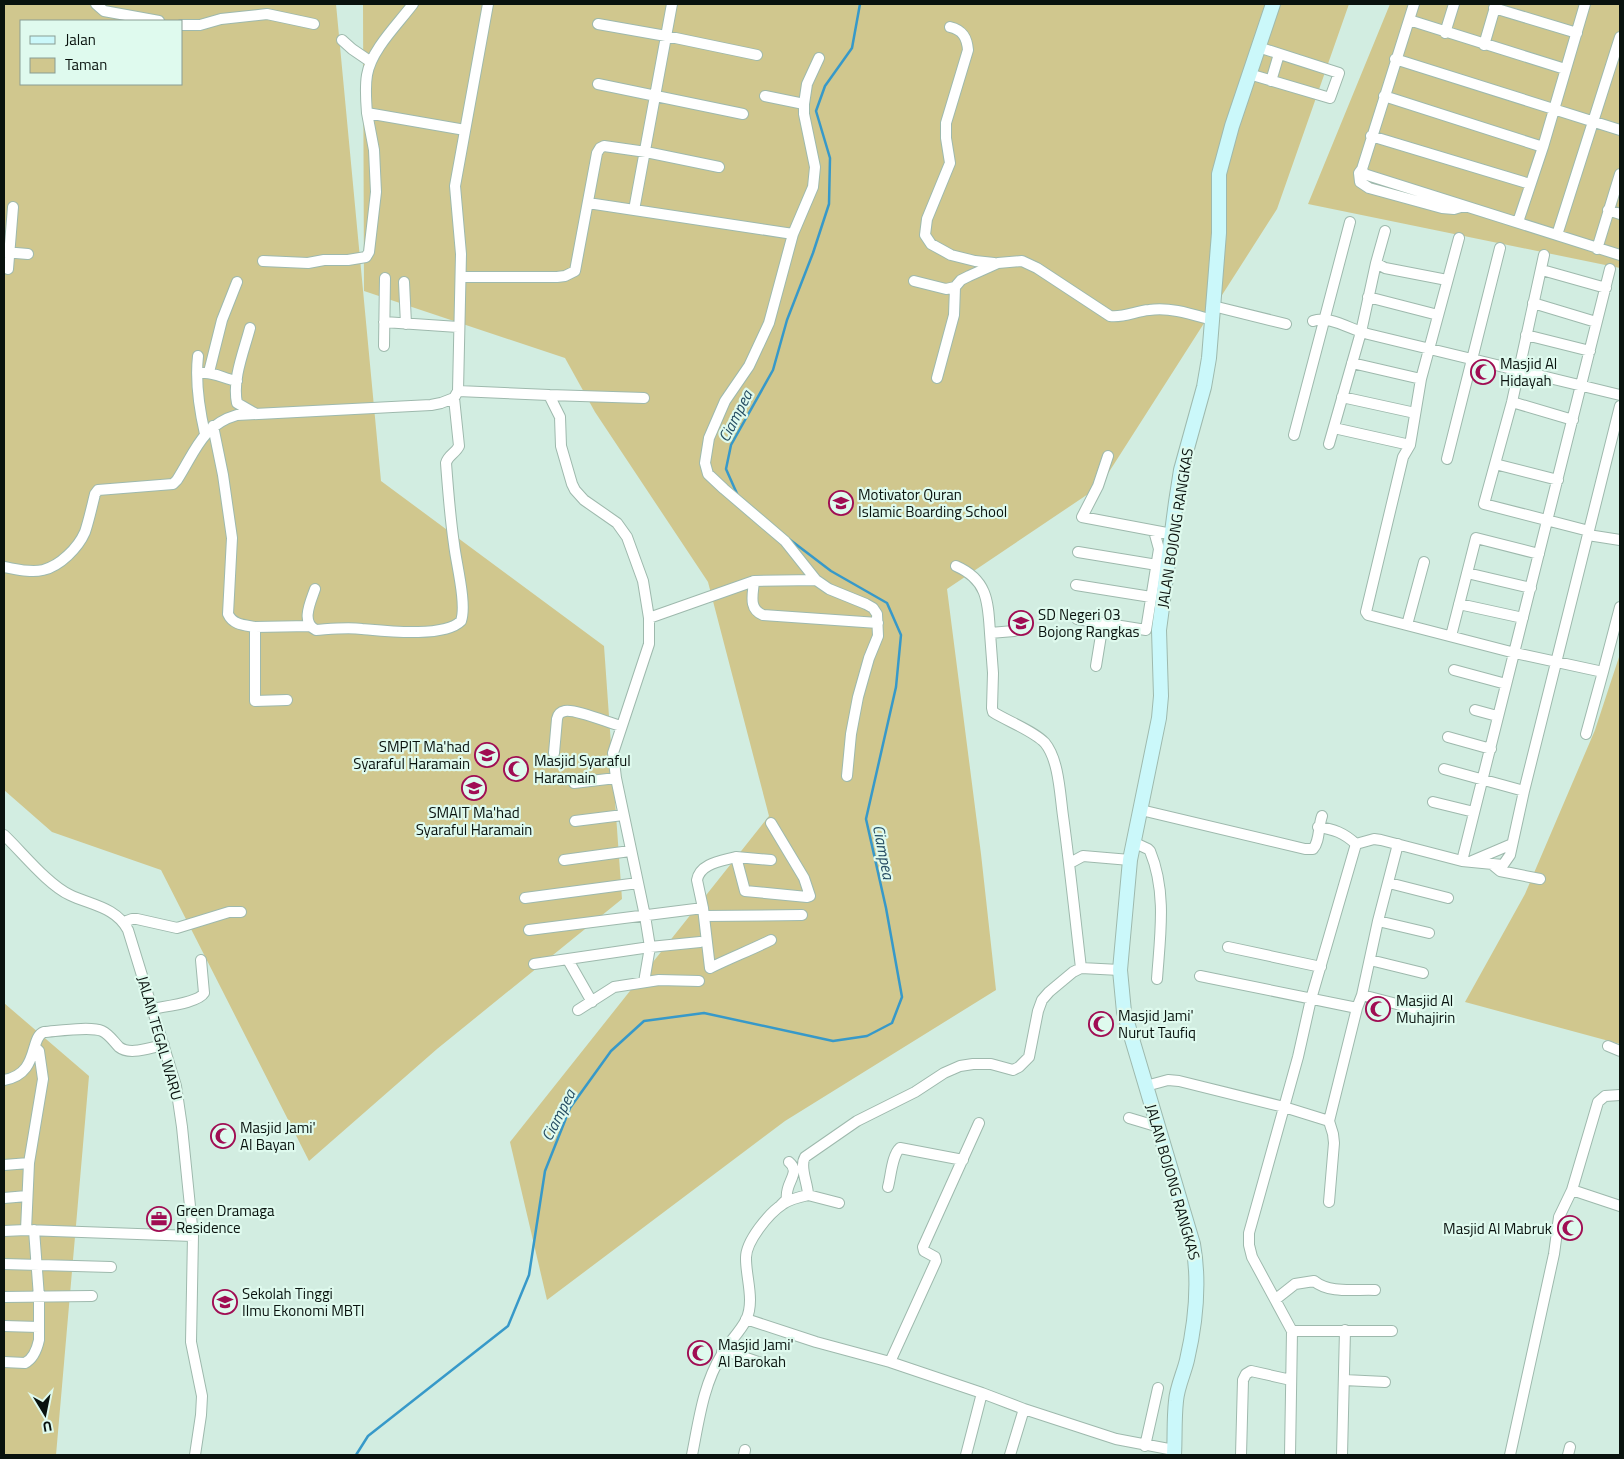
<svg xmlns="http://www.w3.org/2000/svg" width="1624" height="1459" viewBox="0 0 1624 1459" font-family="'Titillium Web',sans-serif">
<rect width="100%" height="100%" fill="#d2ede1"/>
<!-- green -->
<path fill="#d0c78e" fill-rule="evenodd" d="M4,4h332l45,477 223,165 18,253 -185,150 -128,112 -148,-291 -109,-38 -48,-42zM21,21h160v63h-160z
M363,4h986l-72,205 -177,277 -153,103 34,265 15,136 -211,131 -238,179 -37,-158 259,-326 -61,-234 -113,-170 -30,-54 -201,-67z
M1390,4h230v264l-312,-64z
M1620,654v390l-155,-42 60,-108 70,-164z
M4,1003l85,73 -33,379h-52z"/>
<g fill="none" stroke-linecap="round" stroke-linejoin="round">
<!-- stream -->
<path stroke="#3799c9" stroke-width="2.5" d="M738,496l-12,-27 5,-24 42,-75 14,-50 26,-67 16,-49 1,-46 -14,-47 9,-25 27,-38 8,-44
M356,1455l12,-19 140,-110 21,-51 16,-104 25,-63 41,-57 33,-30 60,-8 129,28 34,-5 25,-13 10,-26 -16,-89 -20,-89 30,-132 5,-52 -14,-32 -56,-32 -42,-32"/>
<defs>
<path id="street" d="M96,4l8,7 55,10
M413,4c-15,20 -42,46 -46,71 -2,12 -1,26 0,38l98,17
M1414,4l-52,165 2,5 256,81
M1494,8l83,25
M1409,20l156,49
M598,24l68,12 91,19
M181,25h19l21,-6 46,-5 47,10
M950,27c13,3 17,11 18,23l-22,73v15l4,25 -23,56 -2,16 6,9 20,11 24,6 19,2
M1445,33l9,-29
M342,40l10,9 19,13
M1484,45l12,-41
M819,58l-12,26 -3,20v10l11,53 -2,20 -20,47 -24,89 -20,43 -24,35 -16,37 -4,25 3,11 16,15 61,52 31,39 13,9 37,15 7,4 4,6 1,22 -9,22 -11,39 -7,37 -4,42
M1395,59l225,71
M1249,74l81,24 9,-25 -81,-26
M1271,81l8,-27
M598,84l145,30
M765,96l39,8
M1384,96l159,51
M1371,136l159,48
M1362,169l-3,4 1,9 9,6 73,20 12,1 10,-3
M588,203l205,31
M634,210l38,-206
M1608,210l12,4
M1518,222l25,-75 42,-143
M1557,235l63,-198
M1459,238l-38,141 -11,66 -7,12 -37,155 2,3 147,38 88,19 17,-65
M1597,249l23,-75
M4,252l24,2
M1544,255l-32,147 -28,102 105,27
M263,261l45,2 16,-3h24l18,-3 3,-5 7,-60 -2,-42 -7,-37
M1376,263l9,-32
M8,269l5,-62
M1542,270l64,18
M461,277h96l8,-1 10,-5 22,-118 3,-5 4,-2 42,6 73,15
M914,281l32,8 9,-2 6,-7 8,-4 29,-13 24,-2 15,7 73,48c13,2 26,-5 39,-6 22,-3 42,4 63,10
M404,282l2,42
M1368,297l70,18
M1533,303l63,19
M1213,306l73,18
M1313,321c17,-6 38,9 55,13 84,20 168,40 252,61
M384,322l74,5
M250,328c-6,23 -18,51 -13,75l19,11
M1526,335l64,16
M384,346l1,-68
M198,356c-3,27 1,52 7,78
M1352,363l69,16
M209,372l13,-52 15,-38
M203,373c12,-1 21,6 34,8
M937,378l17,-63 1,-28
M458,391l91,4 11,22 1,29 11,38 3,6 9,10 33,23 10,14 16,44 6,37v26l-36,109 3,25 29,138 5,31 -6,35
M549,395l95,3
M1342,397l73,16
M1512,402l61,18
M213,426l10,49 9,63 -4,76c5,11 16,11 27,13
M1334,428l76,17
M1294,435l56,-213
M1329,444l32,-112 15,-69 9,5 62,12
M1108,456l-10,30 -16,31 90,17
M1447,459l53,-211
M1495,464l63,16
M1588,535l32,5
M1078,552l79,13
M956,566c32,14 32,36 34,67
M4,567c12,2 26,6 39,3 17,-4 35,-22 42,-38 4,-12 7,-26 10,-38l3,-4 75,-6 4,-4c18,-28 25,-55 60,-65l194,-10 10,-2 13,-5 4,-7 3,-137 -6,-68 33,-182
M1467,573l64,15
M816,580l-62,1c-1,13 -6,28 9,34l115,8
M1076,585l75,12
M315,589c-4,12 -15,34 1,41 15,-1 31,-3 46,-1 23,2 82,9 99,-8 6,-17 -5,-58 -7,-77 -4,-27 -6,-54 -8,-81 2,-8 10,-10 13,-17l-5,-48
M1459,604l64,14
M649,618l105,-37
M1077,619l69,11 13,-81 -5,-18
M1407,625l17,-63
M1014,631l-24,2 3,40 -1,35 1,4c14,9 41,19 52,31 14,17 15,52 18,73 7,51 12,101 18,152
M1451,636l25,-98 63,16
M1096,666l7,-43
M1454,670l52,14
M287,700l-32,1v-74l55,-1
M1475,710l22,6
M1586,734l17,-62
M1448,737l43,12
M554,753l3,-34c1,-5 3,-7 8,-8 11,-2 44,12 56,15
M1444,769l80,22
M574,783l42,-5
M1433,802l41,10
M1141,810l164,39h8c7,-8 5,-22 9,-33
M575,821l48,-6
M1318,827c16,2 26,6 38,17
M4,835c18,17 44,50 66,60 21,10 46,12 58,35l48,156 6,41 11,109 -2,106 11,54 -1,19 -6,40
M1135,843l13,6 2,2c17,41 10,85 7,128
M736,857l35,3
M564,860l66,-9
M1462,861l148,-592
M1472,861l40,-17
M1070,863l13,-7 47,4
M1494,866l6,5 40,8
M1389,883l59,15
M525,898l113,-15
M704,916l98,-1
M1378,921l51,12
M124,922l8,-3h5l40,9 52,-16h12
M529,930l174,-22
M771,940c-20,10 -41,18 -61,28l-7,-60 -6,-28c3,-17 25,-19 39,-23l9,34 62,6 3,-1 -6,-18 -33,-55
M1228,947l93,20
M568,960l24,42
M1370,960l53,13
M534,964l116,-17 50,-5
M1200,976l157,32
M1362,995l54,14
M152,1009c13,-3 46,-6 52,-16l-3,-33
M578,1010l36,-23 45,-7 40,1
M1608,1046l12,5
M35,1047l4,4 4,28 -14,84 -3,67 167,6
M4,1080c36,-6 25,-43 40,-48 14,-1 47,-6 58,-1 7,3 12,11 17,16 11,9 32,0 45,-2
M1146,1086l22,-6 11,1 105,26 45,14 28,-113 5,-13 16,-74 20,-77
M1129,1118l30,9
M1329,1121l4,13 1,9 -5,59
M4,1165l25,-2
M888,1187c3,-11 4,-32 12,-39l63,12
M1572,1190l48,16
M808,1195l31,8
M4,1198l23,-2
M781,1205l6,-6c-3,-16 15,-26 2,-37
M4,1231l22,-1
M4,1264l107,3
M4,1297l88,-1
M1276,1299l19,-15 19,-3c16,13 41,8 61,9
M746,1319l70,23 74,20 92,31
M4,1326l35,1
M1292,1331h100
M722,1352h7l32,11
M4,1362l21,1c8,-4 12,-14 14,-23v-43l-5,-67
M890,1362l46,-101 -1,-4 -11,-6 -1,-4 56,-124
M1344,1380l41,2
M1145,1446l13,-58
M692,1455c7,-35 11,-70 30,-101 7,-12 18,-22 24,-34 9,-19 0,-42 0,-61 -1,-17 23,-46 37,-55 7,-5 16,-7 25,-9 0,-12 -9,-28 -3,-38l52,-36 58,-29 29,-19 16,-7 13,-2h18l22,6 6,-3 10,-10 9,-46 4,-11 7,-8 24,-20 8,-4 39,2
M744,1455l1,-5
M966,1455l16,-62 42,16 92,30 58,11
M1010,1455l14,-46
M1241,1455l2,-75 3,-6 5,-3 40,9
M1290,1455l2,-124 -40,-74 -3,-12v-12l49,-176 13,-58 45,-155 18,-5 7,1 81,21 41,4 7,-10 14,-64 96,-385
M1342,1455l3,-125
M1510,1455l44,-201 5,-37 13,-27 26,-88 7,-6 15,-1
M1568,1455l2,-8"/>
<path id="secondary" d="M1174,1455c1,-18 0,-36 2,-54 1,-14 8,-28 11,-41 9,-39 13,-77 6,-116l-69,-232 -4,-42 10,-110 29,-142 2,-22 -2,-66 17,-128 5,-32 23,-83 5,-29 10,-125v-59l13,-48 41,-122"/>
</defs>
<!-- street casing -->
<use href="#street" stroke="#9eb9ad" stroke-width="12"/>
<!-- secondary casing -->
<use href="#secondary" stroke="#9eb9ad" stroke-width="16"/>
<!-- street -->
<use href="#street" stroke="#fff" stroke-width="10"/>
<!-- secondary -->
<use href="#secondary" stroke="#cbf8fa" stroke-width="14"/>
</g>
<!-- icons -->
<defs>
<symbol id="mosque-ring" viewBox="-11 -11 22 22"><circle r="9.5" fill="#dffaee" stroke="#a00d53" stroke-width="1.5"/><path d="M3.5-4.9A6 6 0 1 0 3.5 4.9A5 5 0 1 1 3.5-4.9Z" fill="#a00d53"/></symbol>
<symbol id="school-ring" viewBox="-11 -11 22 22"><circle r="9.5" fill="#dffaee" stroke="#a00d53" stroke-width="1.5"/><path d="M0-5L7-2L0 1L-7-2ZM-4 1L0 2.5L4 1V4Q0 6-4 4Z" fill="#a00d53"/></symbol>
<symbol id="office-ring" viewBox="-11 -11 22 22"><circle r="9.5" fill="#dffaee" stroke="#a00d53" stroke-width="1.5"/><path d="M-6-3h4V-5.5h4V-3h4V5H-6ZM-1-4.5V-3h2v-1.5ZM-6 0V1H6V0Z" fill="#a00d53"/></symbol>
<symbol id="university-ring" viewBox="-11 -11 22 22"><circle r="9.5" fill="#dffaee" stroke="#a00d53" stroke-width="1.5"/><path d="M0-5L7-2L0 1L-7-2ZM-4 1L0 2.5L4 1V4Q0 6-4 4Z" fill="#a00d53"/></symbol>
</defs>
<g fill-rule="evenodd">
<use href="#mosque-ring" x="1469" y="358" width="28" height="28"/>
<use href="#school-ring" x="827" y="489" width="28" height="28"/>
<use href="#school-ring" x="1007" y="609" width="28" height="28"/>
<use href="#school-ring" x="473" y="741" width="28" height="28"/>
<use href="#mosque-ring" x="502" y="755" width="28" height="28"/>
<use href="#school-ring" x="460" y="774" width="28" height="28"/>
<use href="#mosque-ring" x="1364" y="995" width="28" height="28"/>
<use href="#mosque-ring" x="1087" y="1010" width="28" height="28"/>
<use href="#mosque-ring" x="209" y="1122" width="28" height="28"/>
<use href="#office-ring" x="145" y="1205" width="28" height="28"/>
<use href="#mosque-ring" x="1556" y="1214" width="28" height="28"/>
<use href="#university-ring" x="211" y="1288" width="28" height="28"/>
<use href="#mosque-ring" x="686" y="1339" width="28" height="28"/>
</g>
<g text-anchor="middle" dominant-baseline="central" stroke-width="4.5" stroke-linejoin="round" paint-order="stroke">
<!-- poi labels -->
<g font-size="15" fill="#09120e" stroke="#dffaee" text-anchor="start">
<text x="1500" y="363">Masjid Al<tspan x="1500" dy="17">Hidayah</tspan></text>
<text x="858" y="494">Motivator Quran<tspan x="858" dy="17">Islamic Boarding School</tspan></text>
<text x="1038" y="614">SD Negeri 03<tspan x="1038" dy="17">Bojong Rangkas</tspan></text>
<text x="470" y="746" text-anchor="end">SMPIT Ma'had<tspan x="470" dy="17">Syaraful Haramain</tspan></text>
<text x="534" y="760">Masjid Syaraful<tspan x="534" dy="17">Haramain</tspan></text>
<text x="474" y="812" text-anchor="middle">SMAIT Ma'had<tspan x="474" dy="17">Syaraful Haramain</tspan></text>
<text x="1396" y="1000">Masjid Al<tspan x="1396" dy="17">Muhajirin</tspan></text>
<text x="1118" y="1015">Masjid Jami'<tspan x="1118" dy="17">Nurut Taufiq</tspan></text>
<text x="240" y="1127">Masjid Jami'<tspan x="240" dy="17">Al Bayan</tspan></text>
<text x="176" y="1210">Green Dramaga<tspan x="176" dy="17">Residence</tspan></text>
<text x="1552" y="1228" text-anchor="end">Masjid Al Mabruk</text>
<text x="242" y="1293">Sekolah Tinggi<tspan x="242" dy="17">Ilmu Ekonomi MBTI</tspan></text>
<text x="718" y="1344">Masjid Jami'<tspan x="718" dy="17">Al Barokah</tspan></text>
</g>
<!-- street labels -->
<g font-size="15" fill="#09120e" stroke="#dffaee">
<text transform="translate(1175 528) rotate(-81)">JALAN BOJONG RANGKAS</text>
<text transform="translate(160 1038) rotate(74)">JALAN TEGAL WARU</text>
<text transform="translate(1173 1182) rotate(74)">JALAN BOJONG RANGKAS</text>
</g>
<!-- water labels -->
<g font-size="16" font-style="italic" fill="#254c62" stroke="#dffaee">
<text transform="translate(735 416) rotate(-63)">Ciampea</text>
<text transform="translate(884 852) rotate(79)">Ciampea</text>
<text transform="translate(558 1115) rotate(-63)">Ciampea</text>
</g>
</g>
<!-- border -->
<rect width="1624" height="1459" fill="none" stroke="#09120e" stroke-width="10"/>
<!-- legend -->
<rect x="20" y="20" width="162" height="65" fill="#dffaee" stroke="#899d94"/>
<rect x="30" y="36" width="25" height="8" fill="#cbf8fa" stroke="#899d94"/>
<text x="65" y="45" font-size="15" fill="#09120e">Jalan</text>
<rect x="30" y="58" width="25" height="15" fill="#d0c78e" stroke="#899d94"/>
<text x="65" y="70" font-size="15" fill="#09120e">Taman</text>
<!-- north arrow -->
<g transform="translate(45 1414) rotate(170)" stroke="#dffaee" stroke-width="4" paint-order="stroke">
<path d="M0-4L9 19L0 12L-9 19Z" fill="#09120e"/>
<text y="-8" font-size="14" font-weight="bold" text-anchor="middle" fill="#09120e">U</text>
</g>
</svg>
